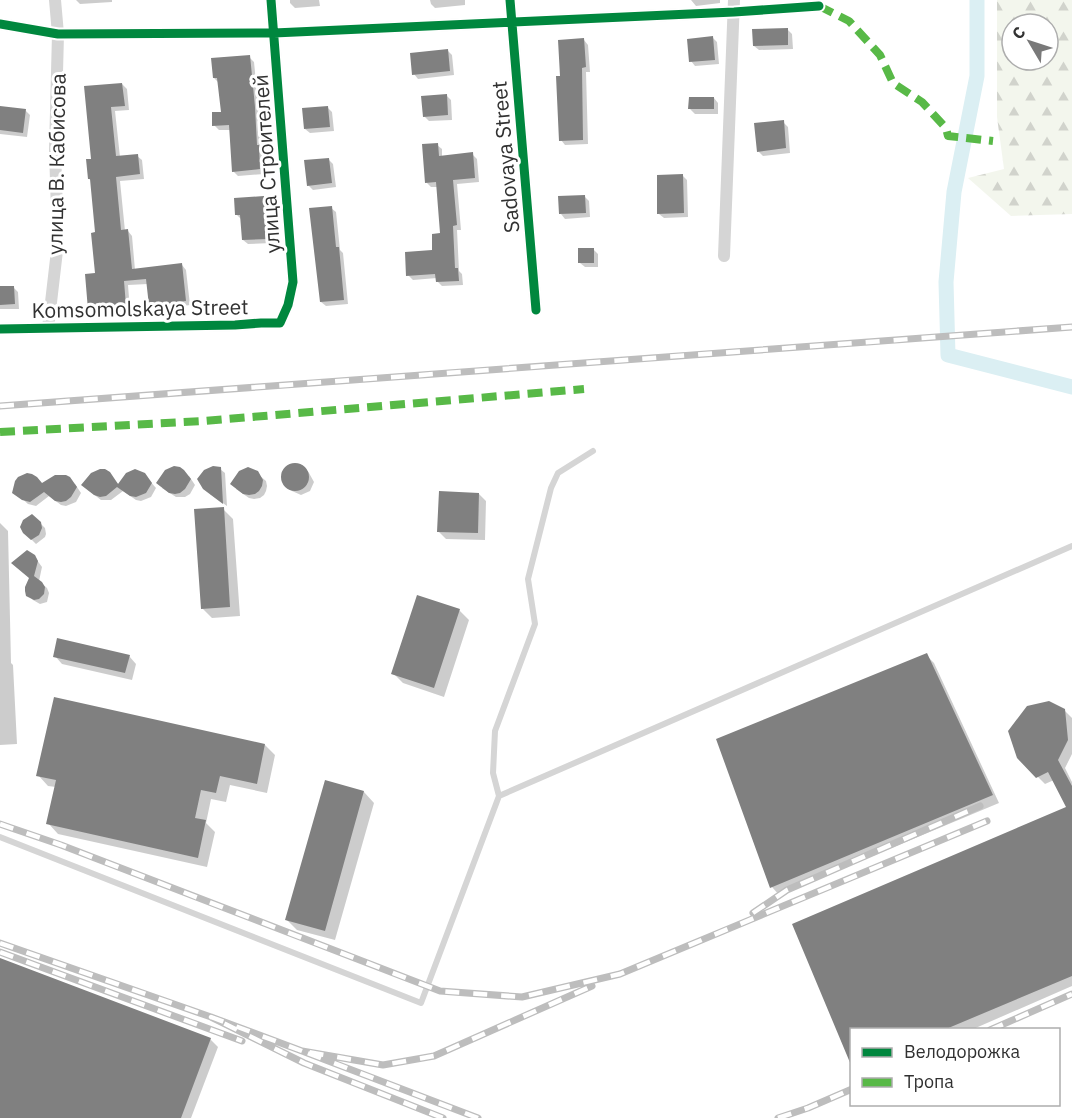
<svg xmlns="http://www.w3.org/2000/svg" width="1072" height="1118" viewBox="0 0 1072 1118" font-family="'IBM Plex Sans',sans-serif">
<defs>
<pattern id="forest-firs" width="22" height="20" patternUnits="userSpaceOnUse" patternTransform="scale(1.5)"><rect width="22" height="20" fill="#f3f6ed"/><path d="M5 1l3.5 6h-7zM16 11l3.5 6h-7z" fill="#d1d3cc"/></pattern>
</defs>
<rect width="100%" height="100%" fill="#fff"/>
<!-- forest -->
<path fill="url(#forest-firs)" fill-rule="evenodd" d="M997,0h75v214l-61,2 -43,-38 36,-9 -7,-52zM1012,24h36v36h-36z"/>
<!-- shadow -->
<path fill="#0003" d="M76,0h36v2l-32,2z
M290,0h29l1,6 -25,2 -5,-5z
M430,0h35v5l-30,3 -4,-4z
M691,0h29v3l-24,3z
M787,29l5,5 1,15 -34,1 -5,-4z
M712,37l5,5 2,22 -24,2 -4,-5z
M584,40l4,5 2,27h-4l2,72 -23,1 -4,-5 1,-62z
M448,51l4,4 2,20 -36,4 -4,-5z
M249,57l5,5 5,50 2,37 2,2 1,23 -26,2 -5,-5 -2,-41h-12l-5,-5 8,-12 -3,-30 -5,-5z
M122,84l5,5 2,21 -14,1 5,46 17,-1 5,4 2,19 -24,2 5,50h3l4,5 3,34 47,-5 4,5 4,35 -35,5 -5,-5 -2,-21 -20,1 2,26 -36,3 -5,-5 7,-35 1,-40 -5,-53 -3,-2 4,-19 -8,-72z
M446,95l5,5 1,20 -23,1 -5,-5z
M714,98l4,5v11h-23l-5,-5z
M0,107l25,3 5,5 -3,22 -27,-3z
M327,107l5,5 2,19 -24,2 -5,-4z
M783,122l5,5 2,26 -27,3 -5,-5z
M437,145l5,4v8l30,-3 5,5 2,23 -22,2 4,46h-4l2,41 3,3 1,11 -21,1 -5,-5v-3l-24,2 -5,-5 26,-23 8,-17 -4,-48h-7l-5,-5z
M329,160l4,4 3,23 -23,3 -5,-5z
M682,175l5,5 1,37 -24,1 -5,-4z
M585,197l4,4 1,16 -25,2 -4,-5z
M264,198l5,4 3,41 -24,1 -5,-4 -2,-21 -5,-5z
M331,208l5,4 4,38 3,3 5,51 -22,2 -5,-4z
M593,249l5,5v13h-13l-5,-4z
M13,287l5,5 1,17h-19v-21z
M295,465l9,3 5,5 5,9 -4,9 -9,4 -9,-4 -10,-12 2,-7 3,-4z
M220,469l5,4 2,33 -17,-12z
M253,470l13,11 1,5 -1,5 -2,4 -4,3 -6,1 -5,-1 -13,-9z
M189,476l6,9 -5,9 -5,3h-9l-14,-9z
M114,479l5,6 30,-5 7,8 -5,9 -10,4 -5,-1 -13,-9 -12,9h-10l-13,-10z
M75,484l6,9 -5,9 -10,4 -5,-1 -12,-9 -13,10 -8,-2 -10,-9 24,-10z
M479,494l7,7 -1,39 -39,-1 -8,-8z
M223,509l10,10 7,97 -28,2 -10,-10z
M0,523l8,8 3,132 2,2 4,79 -17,1z
M40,523l5,5 1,6 -1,3 -9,7 -12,-12z
M34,556l8,11 -3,14 8,7 2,5 -2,9 -7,2 -7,-4 -5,-5z
M459,610l10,10 -25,77 -41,-14 -10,-10z
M926,655l8,8 65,140 -220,92 -7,-8z
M55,656h74l7,8 -4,16 -70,-16z
M1064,710l8,8v36l-7,14 7,14v204l-101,44h-119v31l-58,-136 274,-118 -14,-27 -9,4 -27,-27z
M265,745l10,10 -8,38 -37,-8 -4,17 -15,-3 -5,24 9,9 -8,35 -149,-33 -10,-11 8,-36 -8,-1 -10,-11z
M326,782l38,10 10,11 -39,137 -38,-10 -10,-10z
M0,960l210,79 8,8 -27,71h-191z"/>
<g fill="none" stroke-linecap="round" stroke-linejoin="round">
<!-- canal -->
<path stroke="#dbeff3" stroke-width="15" d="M977,0v76l-23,116 -8,90 2,73 124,32"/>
</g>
<!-- building -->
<path fill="#808080" d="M788,28v17l-35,1 -1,-17z
M713,36l2,24 -26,2 -2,-23z
M584,38l2,29 -4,1 1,72 -24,1 -3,-65h4l-2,-36z
M448,49l2,22 -38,4 -2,-22z
M250,55l5,52 2,38h2l1,24 -28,3 -3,-47 -17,1v-14h9l-4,-34h-4l-2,-20z
M122,83l3,23 -14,1 5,49 22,-2 2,20 -24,3 5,53 7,-1 4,40 50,-6 4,38 -37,5 -3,-27 -22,2 2,25 -38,4 -3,-36 10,-1 -4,-40 4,-1 -5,-53h-2l-2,-20h5l-7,-73z
M447,94l1,21 -25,2 -2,-21z
M689,97h25v12h-26z
M0,106l26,3 -3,24 -23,-3z
M328,106l2,21 -26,2 -2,-21z
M784,120l2,28 -29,4 -3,-29z
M438,143l1,13 34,-4 2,26 -22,2 4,45 -4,1 2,42h3l1,13 -23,1 -1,-8 -29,2 -1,-24 27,-2v-16l8,-1 -4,-51 -11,1 -3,-39z
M329,158l3,25 -25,3 -3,-26z
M683,174l1,39 -27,1v-39z
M585,195l1,18 -27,1 -1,-18z
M264,196l4,43 -26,1 -2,-25h-5l-1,-17z
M332,206l4,41h3l5,53 -24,2 -11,-94z
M578,248h16v15h-16z
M0,286h14l1,18 -15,1z
M281 477a14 14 0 1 1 28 0a14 14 0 1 1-28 0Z
M174,466l6,1 4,3 7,9 -6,10 -5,4 -5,1 -6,-1 -13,-10 9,-13z
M213,466l8,1 2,37 -20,-15 -6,-10 7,-9z
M248,467l10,4 5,9 -1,6 -3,5 -4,3 -6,1 -6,-1 -13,-10 9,-13z
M100,469h5l5,3 8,12 8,-11 9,-4 10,4 7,10 -6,10 -10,4 -6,-1 -13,-9 -11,9 -6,1 -6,-2 -13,-10 10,-12z
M27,473l5,1 5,3 5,6 13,-8h11l4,2 7,10 -6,10 -5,4 -5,1 -6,-1 -11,-9 -14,10 -8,-2 -10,-7 3,-12 3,-4z
M439,491l40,2 -1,40 -41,-1z
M224,507l6,100 -29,2 -7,-100z
M32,514l9,8 1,6 -3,7 -8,5 -8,-7 -3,-6 3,-7z
M27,550l8,5 3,6 -4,15 8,6 3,5 -1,7 -5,5 -5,1 -8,-4 -1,-5v-4l4,-9 -18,-15z
M417,595l43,14 -26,79 -43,-14z
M57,638l73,17 -5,18 -72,-16z
M927,653l66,142 -223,93 -54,-149z
M54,697l211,47 -8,40 -37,-8 -4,17 -15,-3 -6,28 11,2 -8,38 -152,-34 10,-44 -20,-4z
M1049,701l16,8 3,31 -10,20 14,26v190l-126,53h-94l-1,36 -59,-141 274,-117 -18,-35 -12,6 -19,-20 -9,-27 19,-25z
M325,780l39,11 -39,140 -40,-11z
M0,958l211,80 -30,80h-181z"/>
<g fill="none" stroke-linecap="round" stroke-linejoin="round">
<!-- service -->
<path stroke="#d5d5d5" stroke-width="6" d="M499,796l-6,-23 2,-42 40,-107 -7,-45 23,-91 7,-15 35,-22
M0,837l421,166 78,-207 573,-250"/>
<!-- minor -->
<path stroke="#d5d5d5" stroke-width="12" d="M510,0l26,310
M0,24l58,10 216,-1 460,-21 85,-6
M724,256l10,-256
M48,328l10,-86 -3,-92 3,-116 -3,-34
M0,329l235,-4 26,-2h19l8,-18 5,-23 -22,-282"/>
<defs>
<path id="rail" d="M0,406l1072,-79
M0,824l61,21 379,146 82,6 98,-23 367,-153
M753,913l34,-23 193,-84
M0,943l211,74
M0,952l242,89
M990,1030l82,-36
M302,1051l-91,-34 93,46 139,55
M478,1118l-176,-67 81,14 51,-9 158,-70
M778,1118l30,-10 44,-19"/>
</defs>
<!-- rail casing -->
<use href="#rail" stroke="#bdbdbd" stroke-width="7"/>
<!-- rail -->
<use href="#rail" stroke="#fff" stroke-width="4.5" stroke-dasharray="14" stroke-linecap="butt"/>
<!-- quiet -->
<path stroke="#58b947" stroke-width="8" stroke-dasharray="15 8" stroke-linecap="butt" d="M819,6l30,15 31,34 13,28 29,19 24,26 2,8 45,5
M0,432l204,-11 380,-32"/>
<defs>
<path id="cycleway" d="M510,0l26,310
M0,24l58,10 216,-1 460,-21 85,-6
M0,329l235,-4 26,-2h19l8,-18 5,-23 -22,-282"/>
</defs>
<!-- cycleway casing -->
<use href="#cycleway" stroke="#fff" stroke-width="13"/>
<!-- cycleway -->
<use href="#cycleway" stroke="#00873e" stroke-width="9"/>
</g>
<g text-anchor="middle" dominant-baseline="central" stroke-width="6" stroke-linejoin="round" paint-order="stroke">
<!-- street labels -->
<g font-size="21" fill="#313131" stroke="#fff">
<text transform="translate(505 157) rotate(-95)">Sadovaya Street</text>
<text transform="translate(56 164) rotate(-89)">улица В. Кабисова</text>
<text transform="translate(266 164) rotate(-94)">улица Строителей</text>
<text transform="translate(140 308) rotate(-1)">Komsomolskaya Street</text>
</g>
</g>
<!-- legend -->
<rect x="850" y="1028" width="210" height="78" fill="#ffffff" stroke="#adadad" stroke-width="1.5"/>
<rect x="862" y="1048" width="30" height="9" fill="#00873e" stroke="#adadad" stroke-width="1.5"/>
<text x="904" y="1058" font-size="18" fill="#313131">Велодорожка</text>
<rect x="862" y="1078" width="30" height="9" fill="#58b947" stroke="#adadad" stroke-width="1.5"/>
<text x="904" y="1088" font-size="18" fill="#313131">Тропа</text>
<!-- north arrow -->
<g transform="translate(1030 42) rotate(309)"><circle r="28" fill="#ffffff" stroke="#adadad" stroke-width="1.5"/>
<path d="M0-4.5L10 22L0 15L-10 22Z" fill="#797979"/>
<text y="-9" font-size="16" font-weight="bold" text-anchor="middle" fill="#313131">С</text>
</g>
</svg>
